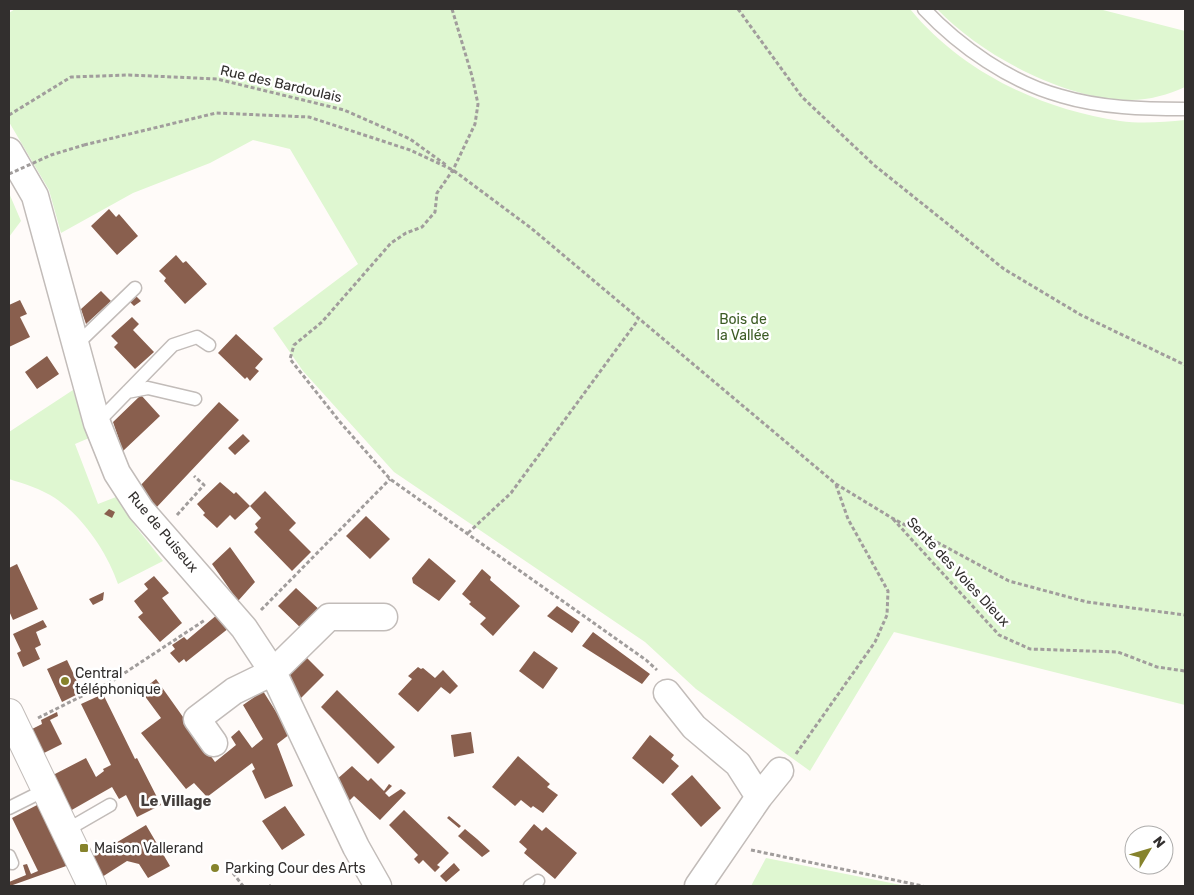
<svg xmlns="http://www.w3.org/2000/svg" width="1194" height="895" viewBox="0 0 1194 895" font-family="Rubik,sans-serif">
<rect width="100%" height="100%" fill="#fffbf9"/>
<!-- green -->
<path fill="#dff7d1" d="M15,9h895c52,63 130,100 210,112 22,3 44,1 65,-1v585l-291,-73 -84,139 -114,-82 -51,-47 -251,-170 -91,-101 -30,-43 85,-64 -68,-115 -37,-9 -43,23 -77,30 -72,40 -12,-43 -40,-68v-109z
M937,9h162l86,22v56c-18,8 -38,14 -59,13 -64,-2 -145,-45 -189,-91z
M9,193l12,28 -12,16z
M73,390l16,48 -14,6 23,60 18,-7 20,30 27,34 -45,23c-11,-32 -35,-67 -63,-86 -14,-9 -30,-14 -46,-19v-47z
M766,858l140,28h-155z"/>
<!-- building -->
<path fill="#895f4e" d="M109,209l7,8 3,-3 19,22 -21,19 -26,-29z
M176,255l7,8 3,-2 21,23 -22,20 -21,-23 2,-3 -7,-7z
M101,291l10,10 -25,23 -5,-15z
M136,296l5,5 -7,5 -4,-4z
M20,300l7,14 -7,3 10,20 -21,10v-42z
M132,317l7,7 -6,6 21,22 -19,17 -21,-22 4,-4 -7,-7z
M236,334l27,25 -8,9 4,3 -9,10 -3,-4 -2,2 -27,-26z
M47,356l12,18 -22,15 -12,-17z
M141,395l19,21 -37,35 -10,-29z
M219,402l20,18 -84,89 -16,-22z
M243,434l7,7 -15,14 -7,-7z
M220,482l14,12 2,-2 14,14 -15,14 -5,-5 -13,13 -14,-13 2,-2 -8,-9z
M265,491l31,32 -7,7 22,22 -19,19 -38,-39 4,-4 -3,-4 6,-6 -11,-12z
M109,509l6,3 -3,6 -8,-4z
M366,516l24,23 -20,20 -24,-23z
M230,547l25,35 -17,19 -26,-37z
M429,558l27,23 -17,20 -26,-18 -1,-5z
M17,564l21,45 -25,11 -4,-9v-43z
M482,569l9,8 -1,3 30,26 -27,30 -13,-12 6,-6 -17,-14 2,-2 -9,-8z
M154,576l15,17 -7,5 20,25 -22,19 -22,-25 5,-4 -9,-12 14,-12 -4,-5z
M296,588l27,25 -18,19 -27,-26z
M104,592l-1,8 -10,5 -4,-6z
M557,606l23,16 -8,11 -25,-17z
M218,614l11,14 -43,34 -2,-3 -5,4 -9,-10 5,-4 -3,-4 12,-8 3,3z
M43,620l4,7 -11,5 5,13 -6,3 5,11 -17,8 -6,-14 4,-2 -8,-17z
M593,632l57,42 -8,10 -60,-38z
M534,651l24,17 -15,21 -24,-18z
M304,655l20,20 -27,27 -12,-27z
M67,660l15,32 -20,10 -15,-33z
M418,667l3,2 2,-1 12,10 8,-8 15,16 -8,8 -9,-7 -23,25 -20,-18 14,-15 -4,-3z
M156,679l59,83 21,-17 -5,-8 8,-7 13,18 11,-9 -20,-34 20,-14 27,43 -13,10 16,42 -28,13 -13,-28 3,-2 -3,-6 -45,34 -13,-14 -8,6 -45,-56 20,-15 -20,-27z
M337,690l58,57 -17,17 -57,-57z
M103,694l32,65 2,-1 24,47 -24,12 -11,-22 -7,4 -7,-12 -42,24 -17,-36 33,-17 10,19 8,-6 -1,-2 8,-4 -30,-61z
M57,712l1,4 -8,4 12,24 -20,10 -12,-24 12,-6 -1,-4z
M471,732l3,21 -20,4 -3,-22z
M650,735l24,20 -3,4 8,7 -16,18 -31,-26z
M518,756l32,28 -3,3 11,8 -15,18 -10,-7 -2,2 -10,-8 -6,6 -23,-19z
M352,766l16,15 3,-3 13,13 5,-7 3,2 -7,7 4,4 12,-8 5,4 -26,27 -26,-24 -8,8 -10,-24z
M692,775l29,33 -20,19 -30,-33z
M39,804l30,61 -59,21 -1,-4 17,-7 -3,-10 4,-1 4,10 7,-3 -26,-53z
M285,806l20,29 -23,15 -20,-29z
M404,810l45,43 -12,12 3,2 -5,5 -12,-12 -4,4 -5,-5 4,-4 -29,-30z
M449,816l12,10 -2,2 -12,-10z
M534,824l8,7 4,-4 31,26 -22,26 -31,-26 3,-4 -8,-7z
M146,825l24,41 -22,12 -9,-14 -12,-3 -25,16 -10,-20z
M465,829l12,10 13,12 -8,6 -24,-21z
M454,863l6,7 -14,12 -6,-6z"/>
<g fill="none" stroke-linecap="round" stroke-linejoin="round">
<defs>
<path id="service" d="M924,9c36,38 86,73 137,87 40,12 83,13 124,13
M76,345l59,-57
M127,392l21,-4 47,11
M97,423l76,-78 24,-8 12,8
M9,808l36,-18
M65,831l45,-26
M9,856l3,7
M530,886l8,-5"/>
<path id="minor" d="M9,151l26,45 62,227 20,50 24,37 103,118 29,44 83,175 22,39
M667,693l27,34 44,37 21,33
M214,743l-17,-24 37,-28 39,-19 56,-55h55
M698,886l61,-89 21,-26"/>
<path id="tertiary" d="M9,713l83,173"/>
</defs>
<!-- service casing -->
<use href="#service" stroke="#c2bcb9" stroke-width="15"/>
<!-- minor casing -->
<use href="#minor" stroke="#c2bcb9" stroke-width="29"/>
<!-- tertiary casing -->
<use href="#tertiary" stroke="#c2bcb9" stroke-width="30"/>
<!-- path -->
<path stroke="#a19d9c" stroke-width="3" stroke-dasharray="4 2.5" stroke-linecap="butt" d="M452,9l20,67 6,28 -3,20 -22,46 -16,23 -2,19 -13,15 -16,6 -15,10 -69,79 -28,23 -4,14 50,63 50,57 256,181 11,10
M738,9l64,88 72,68 130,104 77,46 104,50
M9,115l62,-38 58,-2 88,4 127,31 66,29 36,26
M84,145l132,-32 93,4 101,33 43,20 78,58 305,256 56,34 117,63 78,21 98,13
M177,515l27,-30 -10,-9
M893,519l106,116 31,14 88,3 39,15 28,4
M468,533l43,-40 127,-173
M261,610l129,-131
M38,718l76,-38 91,-60
M796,754l79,-112 12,-27 1,-24 -40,-72 -12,-34
M751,850l172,36
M233,873l10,13
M269,886h2"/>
<!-- service -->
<use href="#service" stroke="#fff" stroke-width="12"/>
<!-- minor -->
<use href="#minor" stroke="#fff" stroke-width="26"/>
<!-- tertiary -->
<use href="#tertiary" stroke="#fff" stroke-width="28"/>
<!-- path-bridge -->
<path stroke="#a19d9c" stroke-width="3" stroke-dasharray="4 2.5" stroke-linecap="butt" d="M9,174l42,-19 33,-10"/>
</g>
<!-- markers -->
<g fill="#86832c" stroke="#fff" stroke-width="2">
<circle cx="65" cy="681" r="5"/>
<rect x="79" y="843" width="10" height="10" rx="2.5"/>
<circle cx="215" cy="868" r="5"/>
</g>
<g text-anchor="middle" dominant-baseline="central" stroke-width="5" stroke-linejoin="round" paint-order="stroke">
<!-- street labels -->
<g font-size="14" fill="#322f2e" stroke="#fff">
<text transform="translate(281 84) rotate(13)">Rue des Bardoulais</text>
<text transform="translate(163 532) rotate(50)">Rue de Puiseux</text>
<text transform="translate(958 572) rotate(47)">Sente des Voies Dieux</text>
</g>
<!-- park labels -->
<g font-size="14" fill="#3c5b24" stroke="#fff">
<text x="743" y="319">Bois de<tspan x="743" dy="16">la Vallée</tspan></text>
</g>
<!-- poi labels -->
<g font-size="14" fill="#322f2e" stroke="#fff" text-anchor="start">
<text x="75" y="673">Central<tspan x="75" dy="16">téléphonique</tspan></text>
<text x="94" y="848">Maison Vallerand</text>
<text x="225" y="868">Parking Cour des Arts</text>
</g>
<!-- neighbourhood labels -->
<g font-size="15" font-weight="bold" fill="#433e3c" stroke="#fff">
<text x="176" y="801">Le Village</text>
</g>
</g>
<!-- border -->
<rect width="1194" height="895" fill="none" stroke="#322f2e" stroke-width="20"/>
<!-- north arrow -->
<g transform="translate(1149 850) rotate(52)"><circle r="24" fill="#ffffff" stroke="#adacab"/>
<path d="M0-4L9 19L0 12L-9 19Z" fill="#86832c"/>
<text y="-8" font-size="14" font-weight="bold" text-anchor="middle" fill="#322f2e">N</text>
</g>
</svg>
